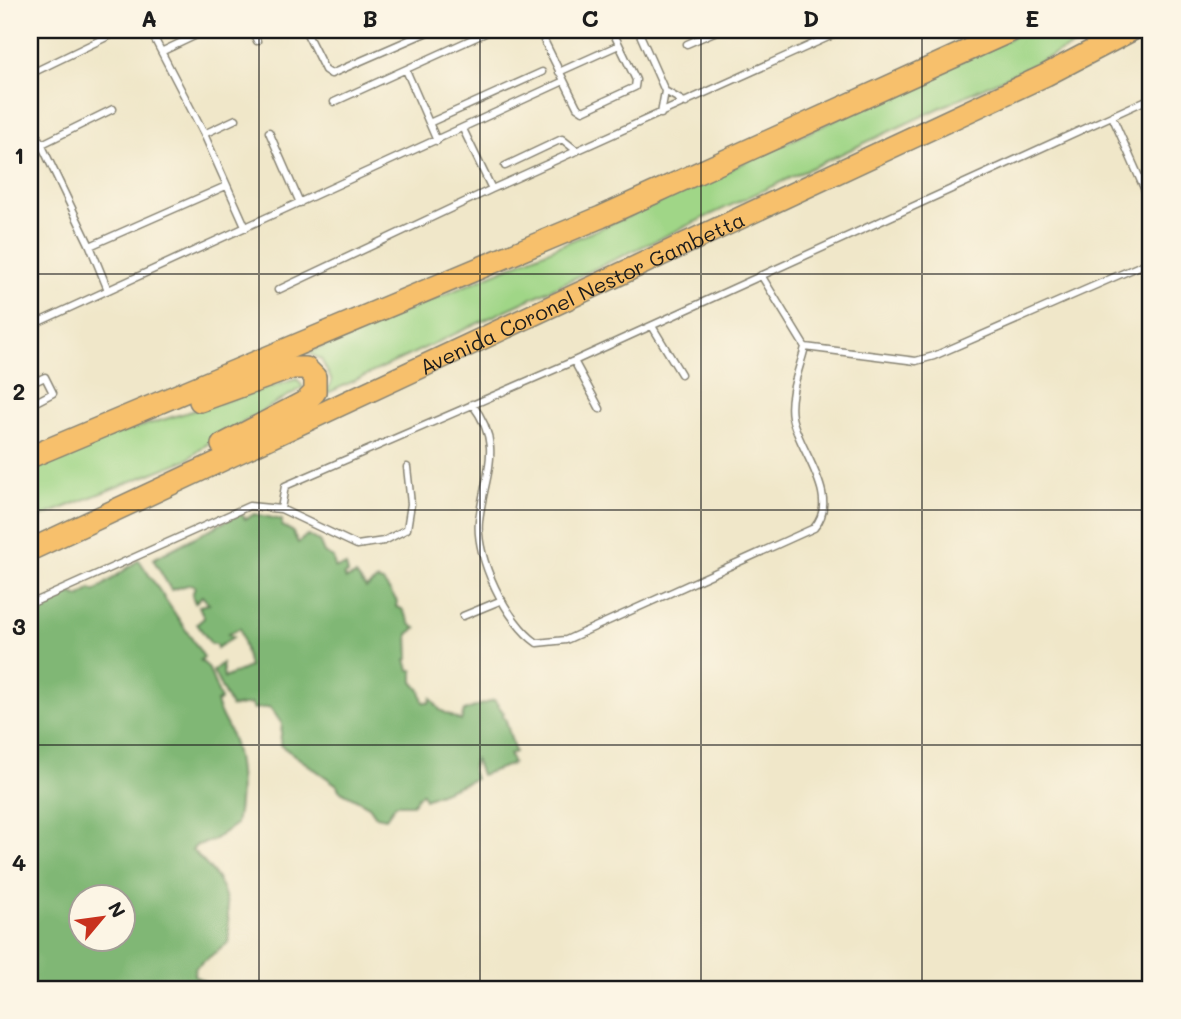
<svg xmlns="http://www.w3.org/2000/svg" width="1181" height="1019" viewBox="0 0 1181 1019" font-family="Mali,sans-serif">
<rect width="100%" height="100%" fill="#fcf5e5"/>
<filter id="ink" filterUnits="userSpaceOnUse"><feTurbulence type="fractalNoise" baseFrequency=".0143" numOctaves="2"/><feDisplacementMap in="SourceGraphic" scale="14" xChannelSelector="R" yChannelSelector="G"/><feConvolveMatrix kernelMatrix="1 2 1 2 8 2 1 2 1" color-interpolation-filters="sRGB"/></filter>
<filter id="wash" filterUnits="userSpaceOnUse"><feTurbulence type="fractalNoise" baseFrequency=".00686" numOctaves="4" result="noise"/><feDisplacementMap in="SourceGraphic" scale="28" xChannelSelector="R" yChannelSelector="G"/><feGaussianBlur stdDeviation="1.57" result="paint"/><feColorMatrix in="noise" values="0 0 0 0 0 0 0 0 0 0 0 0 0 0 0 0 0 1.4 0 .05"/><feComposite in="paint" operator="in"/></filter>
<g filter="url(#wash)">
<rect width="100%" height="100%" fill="#f0e7c9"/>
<!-- green -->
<path fill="#a0d687" stroke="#5e7952" stroke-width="2" d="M1027,30h80l-781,364 6,-13 -11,-22 -13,-6 335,-143z
M297,379l6,8 -93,55 -22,17 -158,62v-50l83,-36z"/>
<!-- forest -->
<path fill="#80b774" stroke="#4e6a48" stroke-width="2" fill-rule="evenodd" d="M241,513l4,6 10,-5 27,6v6l10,5 6,12 9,-8 12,6 5,12 9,5 2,10 11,-2 2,7 -4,2 2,4 10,-4 10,13 11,-8 6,2 14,19 -1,6 6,2 9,16 5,3 -8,6 1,25h-3l3,11h4v12l7,8 3,12 6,1 2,-5 9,12 21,11 3,-10 30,-11 10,13 -2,4 3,1 10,34 -6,2 4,10 -32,11 -6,-16 -3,11 3,9 -50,20 -3,-6 -10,11h-16l-10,14 -10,-2 -7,-10 -30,-16 -2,-5 -57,-40 2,-21 -12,-17 -16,2 -3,-5 -20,3 -18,-36 9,-8 2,15 25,-11 -9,-39 -12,6 5,3 -16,11 -1,-4h-5l-14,-20 7,-6 -5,-12 10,-2 -7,-8 -7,7 -3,-7 3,-10 -4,-2 -20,6 -18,-31z
M139,560l65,97 -4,3 8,7 13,33 -5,2c3,11 9,20 14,30 11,28 12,63 6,92l-24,17 -15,4 -5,5c35,35 36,44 37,92l-34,26 -1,7 22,14h-186v-378l6,2 34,-20 9,4 12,-8 4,2zM80,897h42v42h-42z"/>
</g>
<g filter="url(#ink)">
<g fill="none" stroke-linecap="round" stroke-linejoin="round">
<defs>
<path id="service" d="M150,30l54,104 42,94
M252,30l5,11
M305,30l20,40 6,4 101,-44
M539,30l38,77 6,4 52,-24 1,-7 -24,-50
M638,30l27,61 -4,23
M687,44l32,-14
M163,51l44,-21
M406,70l31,71
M559,72l60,-27
M30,74l91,-44
M665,91l21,12
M334,102l158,-72
M1112,116l39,88
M30,121l60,125 18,44
M429,123l113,-51
M463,129l29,60
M269,132l31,71
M204,134l32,-15
M42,144l71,-35
M505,166l57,-27 15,12
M90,246l136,-60
M278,290l214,-101 352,-159
M30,326l534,-245
M652,326l29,48
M805,347l111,14 18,-5 217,-95
M574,361l26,48
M30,384l15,-7 8,16 -23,12
M472,404c33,43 12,70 7,117 -4,36 28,102 58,122l29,-3 248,-112c28,-31 -16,-78 -22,-111 -4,-22 8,-49 13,-70l-44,-72
M281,509l4,-23 289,-125 577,-263
M30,604l219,-98 32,3 76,36 27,-4 23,-12 4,-25 -4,-37
M463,616l39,-16"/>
<g id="trunk">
<path d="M200,401l92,-33h14l9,9v15l-9,9 -84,44"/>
<path d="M30,457l571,-240 412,-187"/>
<path id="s1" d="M30,550l1016,-475 86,-45"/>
</g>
</defs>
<!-- service casing -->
<use href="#service" stroke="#868272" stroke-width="9"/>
<!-- trunk casing -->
<use href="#trunk" stroke="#868272" stroke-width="24"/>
<!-- service -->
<use href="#service" stroke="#fff" stroke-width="6"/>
<!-- trunk -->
<use href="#trunk" stroke="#f7c06c" stroke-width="21"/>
</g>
</g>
<!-- grid -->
<path fill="none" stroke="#1c1c1c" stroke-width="2" stroke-opacity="0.55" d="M259,30v959M480,30v959M701,30v959M922,30v959M30,274h1121M30,510h1121M30,745h1121"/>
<g text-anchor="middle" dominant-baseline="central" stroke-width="6" stroke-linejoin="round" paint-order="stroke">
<!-- street labels -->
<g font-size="21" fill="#1c1c1c" stroke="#fcf5e5">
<text stroke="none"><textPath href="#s1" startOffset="609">Avenida Coronel Nestor Gambetta</textPath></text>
</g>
</g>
<!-- margin -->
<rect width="1181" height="1019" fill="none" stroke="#fcf5e5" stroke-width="77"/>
<!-- north arrow -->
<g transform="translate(102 918) rotate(61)"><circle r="33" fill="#fcf5e5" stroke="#a29e95" stroke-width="2"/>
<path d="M0-5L12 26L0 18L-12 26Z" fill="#c8321e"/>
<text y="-10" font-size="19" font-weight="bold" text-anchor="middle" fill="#1c1c1c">N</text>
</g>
<rect x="38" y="38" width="1104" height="943" fill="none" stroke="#1c1c1c" stroke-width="2.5"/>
<g font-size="23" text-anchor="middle" font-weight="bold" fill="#1c1c1c">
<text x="149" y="27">A</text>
<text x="370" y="27">B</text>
<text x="590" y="27">C</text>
<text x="811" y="27">D</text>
<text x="1032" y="27">E</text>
<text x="19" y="164">1</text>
<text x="19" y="400">2</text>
<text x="19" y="635">3</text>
<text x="19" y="871">4</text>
</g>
</svg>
